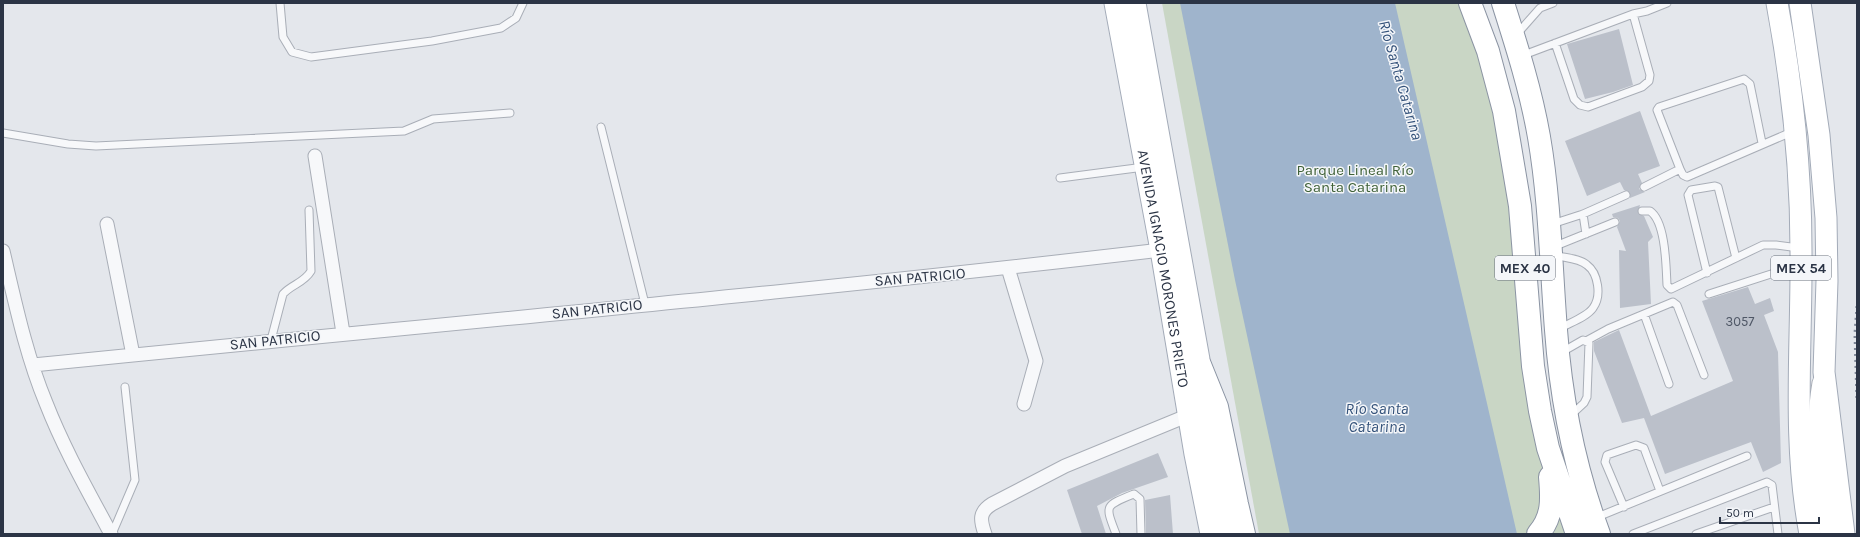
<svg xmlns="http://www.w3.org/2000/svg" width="1860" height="537" viewBox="0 0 1860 537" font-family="Karla,sans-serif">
<rect width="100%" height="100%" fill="#e4e7ec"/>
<!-- green -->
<path fill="#c9d6c5" d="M1162,3h307l31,96 69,435h-310z"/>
<!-- water -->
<path fill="#9fb4cc" d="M1180,3h215l122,531h-227l-55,-254z"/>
<!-- building -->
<path fill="#bbc0ca" d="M1619,29l14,56 -20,7 -28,7 -18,-55z
M1640,111l20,55 -22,8 4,9 -3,6 6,3 -15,6v-5l-6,-3 -4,-8 -33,14 -22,-55z
M1640,205l-2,8 6,3 9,21 -5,5 3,62 -31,4 -1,-58 7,1 -9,-24 3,-6 -2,-3 -5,-1 -1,-3z
M1748,287l7,17 15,-6 4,13 -10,4 14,37 3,111 -18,9 -12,-30 -86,32 -21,-56 -22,5 -28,-72v-9l25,-12 32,86 82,-35 -31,-80z
M1158,453l10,24 -46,16 -25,13 9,28h-24l-15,-44z
M1170,495l3,39h-27l-1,-34z"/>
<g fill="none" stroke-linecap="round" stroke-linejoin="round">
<defs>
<path id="lane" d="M280,3l3,34 9,15 19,5 121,-16 69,-13 15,-10 7,-15
M1517,34l23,-26 13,-5
M1555,43l19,56 6,6 8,2 54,-20 7,-6 1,-6 -17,-61
M1521,56l112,-42 14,-3 20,-8
M601,127l44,177
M3,133l65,11 28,2 308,-15 29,-12 77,-6
M1680,169l-23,-59 2,-3 85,-28 6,5 12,59
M1060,178l84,-11
M1644,187l36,-18 3,6 4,2 107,-46
M1642,211h8c16,11 16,56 17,74l4,4 92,-44h13l23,3
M1583,214l3,20
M1552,224l31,-10 43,-19
M1553,247l62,-25
M1554,255c10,3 25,3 33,10 11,8 15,31 6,43 -6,9 -24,15 -34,21
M1707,273l-19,-78 3,-5 24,-4 3,1 18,71
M1709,294l90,-29
M1644,314l25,70
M271,340l12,-46c9,-10 21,-11 28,-23l-2,-61
M1586,341l22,-12 65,-27 4,3 27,70
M1562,352l21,-12 6,3 -2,54 -3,6 -13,12
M1624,507l-19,-45 2,-7 29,-10 8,3 16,43
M1595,518l152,-62
M112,534l23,-54 -10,-93
M1116,534c-11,-29 -12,-28 18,-40l6,5 1,35
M1633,534l134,-52 5,3 6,49
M1696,534l78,-27"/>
<path id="street" d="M315,156l28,177
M107,224l26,131
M3,251c12,51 23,104 43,152 18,46 42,88 65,131
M1008,268l28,93 -12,43
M33,365c376,-38 753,-71 1128,-115
M985,534c-5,-14 -6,-22 7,-30l73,-38 124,-51"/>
<path id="secondary" d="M1822,383c-9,50 -2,101 8,151"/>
<g id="primary">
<path id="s1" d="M1115,3l46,247 34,204 16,80"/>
<path d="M1135,3l65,362 27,169"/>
<path d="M1777,3c15,81 24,165 24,247 1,95 -9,190 9,284"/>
<path d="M1800,3l19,132 7,83 1,63 -3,91 20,162"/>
</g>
<path id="highway" d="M1470,3l18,48 16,60 16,95 13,160 7,45 8,37 29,86
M1503,3c14,44 28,88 36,134 11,64 12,129 17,193 5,69 19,139 43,204
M1200,365l17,42 20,97 7,30
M1538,534c15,-17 14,-35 12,-57"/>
</defs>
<!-- lane casing -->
<use href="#lane" stroke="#a9aeb7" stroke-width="9"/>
<!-- street casing -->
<use href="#street" stroke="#a9aeb7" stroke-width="15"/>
<!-- secondary casing -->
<use href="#secondary" stroke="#a9aeb7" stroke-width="21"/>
<!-- primary casing -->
<use href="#primary" stroke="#a3abb8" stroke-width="23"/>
<!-- highway casing -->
<use href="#highway" stroke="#8b94a3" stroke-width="24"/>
<!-- lane -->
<use href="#lane" stroke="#f7f8fa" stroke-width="7"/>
<!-- street -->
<use href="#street" stroke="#f7f8fa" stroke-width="13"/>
<!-- secondary -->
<use href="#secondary" stroke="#fff" stroke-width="19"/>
<!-- primary -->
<use href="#primary" stroke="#fff" stroke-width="21"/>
<!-- highway -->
<use href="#highway" stroke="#fff" stroke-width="22"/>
<!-- rail -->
<path stroke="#7d8696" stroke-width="3" stroke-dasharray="2 4" stroke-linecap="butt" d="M1857,306l-2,28 2,67"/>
</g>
<g text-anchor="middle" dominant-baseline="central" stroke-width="3" stroke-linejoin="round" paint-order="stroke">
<!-- number labels -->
<g font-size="13" fill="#4f5766">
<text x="1740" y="321">3057</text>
</g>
<!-- shield labels -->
<g fill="#f4f6f9" stroke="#676e7b" stroke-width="1">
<rect x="1495" y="256" width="60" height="24" rx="3"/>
<rect x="1771" y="256" width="60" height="24" rx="3"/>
</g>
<g font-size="14" font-weight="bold" fill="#2b3445">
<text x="1525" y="268">MEX 40</text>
<text x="1801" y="268">MEX 54</text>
</g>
<!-- park labels -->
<g font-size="15" fill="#3f6138" stroke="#f4f6f9">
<text x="1355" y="170">Parque Lineal Río<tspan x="1355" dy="17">Santa Catarina</tspan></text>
</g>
<!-- street labels -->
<g font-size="15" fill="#2b3445" stroke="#f4f6f9">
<text stroke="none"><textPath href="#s1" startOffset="270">AVENIDA IGNACIO MORONES PRIETO</textPath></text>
<text transform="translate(920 277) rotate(-5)">SAN PATRICIO</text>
<text transform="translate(597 309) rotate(-6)">SAN PATRICIO</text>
<text transform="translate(275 340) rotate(-6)">SAN PATRICIO</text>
</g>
<!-- water labels -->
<g font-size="16" font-style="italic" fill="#34527a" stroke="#f4f6f9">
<text transform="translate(1401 80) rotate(74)">Río Santa Catarina</text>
<text x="1377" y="408">Río Santa<tspan x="1377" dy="18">Catarina</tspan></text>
</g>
</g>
<!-- border -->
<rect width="1860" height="537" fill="none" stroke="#2b3445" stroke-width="8"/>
<!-- scale -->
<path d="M1720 517v6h99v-6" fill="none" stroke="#2b3445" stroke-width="2"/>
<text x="1726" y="517" font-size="12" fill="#2b3445" stroke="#f4f6f9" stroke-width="3" paint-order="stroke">50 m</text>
</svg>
